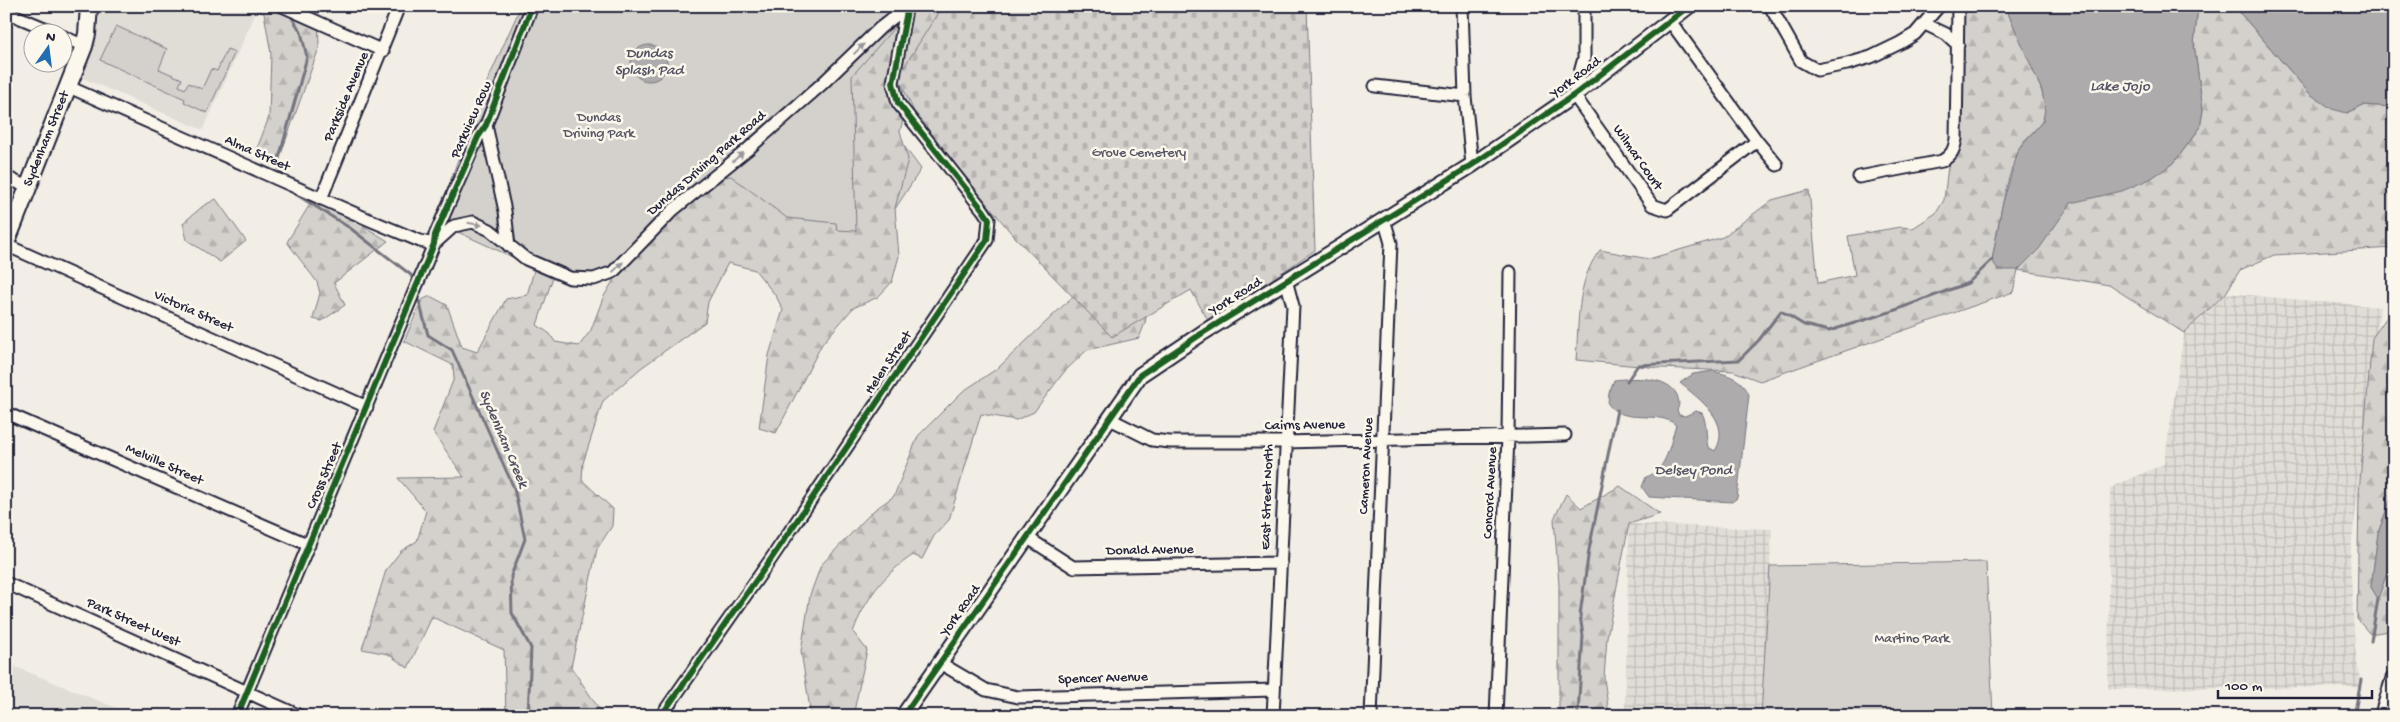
<svg xmlns="http://www.w3.org/2000/svg" width="2400" height="722" viewBox="0 0 2400 722" font-family="'Gochi Hand',sans-serif">
<defs>
<pattern id="industrial-grid" width="8" height="8" patternUnits="userSpaceOnUse" patternTransform="scale(1.25)"><rect width="8" height="8" fill="#e0dcd6"/><path d="M0 4h8M4 0v8" fill="none" stroke="#c0bcb9"/></pattern>
<pattern id="forest-firs" width="22" height="20" patternUnits="userSpaceOnUse" patternTransform="scale(1.25)"><rect width="22" height="20" fill="#d4d1cc"/><path d="M5 1l3.5 6h-7zM16 11l3.5 6h-7z" fill="#b6b3b0"/></pattern>
<pattern id="cemetery-stones" width="16" height="16" patternUnits="userSpaceOnUse" patternTransform="scale(1.25)"><rect width="16" height="16" fill="#d4d1cc"/><path d="M2 7V4a2 2 0 0 1 4 0v3zM10 15v-3a2 2 0 0 1 4 0v3z" fill="#b6b3b0"/></pattern>
</defs>
<rect width="100%" height="100%" fill="#f2eee5"/>
<filter id="ink" filterUnits="userSpaceOnUse"><feTurbulence type="fractalNoise" baseFrequency=".02" numOctaves="2"/><feDisplacementMap in="SourceGraphic" scale="10" xChannelSelector="R" yChannelSelector="G"/><feConvolveMatrix kernelMatrix="1 2 1 2 8 2 1 2 1" color-interpolation-filters="sRGB"/></filter>
<g filter="url(#ink)">
<!-- built -->
<path fill="#e0dcd6" d="M100,6h148l9,4 -54,120 -120,-52 17,-64z
M6,663l130,53h-130z"/>
<!-- industrial -->
<path fill="url(#industrial-grid)" d="M2226,293l154,14 -30,251 5,90 6,39 -253,2 2,-201 54,-24 20,-131z
M1629,524l143,5 -11,187h-136z"/>
<!-- green -->
<path fill="#d4d1cc" stroke="#7b7a84" d="M521,6h421l-53,120 32,43 -88,135 -115,-123 -106,93 -27,11 -53,-19 -96,-44 43,-122z
M116,26l51,23 -8,20 23,10 -3,7 6,3 3,-6 14,6 9,-20 6,2 10,-22 8,3 -28,61 -23,-11 1,-3 -85,-39z
M1986,562l7,154h-232l9,-150z"/>
<!-- forest -->
<path fill="url(#forest-firs)" stroke="#7b7a84" d="M248,6l70,1 1,41 -41,114 -23,-8 14,-37 2,-63 -7,-41z
M913,6h52l-39,33 -26,92 8,28 -13,49 4,48 -7,26 -14,15 -25,11 -31,36 -46,89 -17,-5 10,-73 14,-45 -7,-14 -21,-26 -27,-7 -20,39 -3,20 -64,46 -38,33 -20,62 -1,17 31,29 -1,17 -15,23 -26,118 33,49h-98l-2,-66 -72,-33 -24,51 -20,-14 -26,-5 24,-79 15,-19 16,-10 9,-30 -28,-33 66,-1 -31,-45 21,-54 -1,-13 -49,-24 18,-41 8,-4 17,9 15,42 15,5 29,-53 21,-4 8,-28 18,10 -16,48 13,9 5,8 24,4 12,-16 12,-32 10,-17 62,-66 48,-38 8,-1 56,42 49,5 1,7 19,1 -4,-155z
M1957,6h48c10,24 40,80 40,103 0,19 -20,25 -26,40 -15,35 -20,75 -27,111l79,-57 102,-39 27,-36 3,-18 -9,-66 4,-38h36l76,88 37,19 16,-8 31,2v141l-120,7 -34,15 -14,23 -42,40 -75,-48 -91,-15 -5,22 -253,89 -27,-10 -73,-3 -84,-8c3,-38 0,-79 24,-110l49,9 74,-22 49,-37 37,-10 9,93 37,-8 -7,-39 52,-9 13,1 23,-15 8,-13 5,-42z
M315,196l73,45 -54,42 11,22 -23,16 -9,-2 7,-26 -3,-11 -30,-40z
M216,199l30,42 -26,21 -33,-22 -4,-17 20,-17z
M1125,265l28,11 -8,47 -6,15 -52,12 -23,22 -30,40 -18,8 -35,-6 -32,106 -15,16 -12,23 -9,-4c-30,20 -47,43 -60,77l14,18 -14,66h-42l-10,-65 9,-56 11,-30 52,-54 21,-15 24,-60 44,-44 36,-24 71,-68z
M2394,307v183l-16,43 -7,54 7,11 16,-46v78l-24,4 -13,-15 2,-126 13,-155z
M1620,486l40,28 -31,10 -22,113 -3,41 5,36 5,2h-55v-131l-5,-66 12,-25 15,14z"/>
<!-- cemetery -->
<path fill="url(#cemetery-stones)" stroke="#7b7a84" d="M942,6h365l8,244 -106,72 -18,-32 -79,47 -100,-103 -95,-116 -19,-41z"/>
<!-- water -->
<path fill="#aeabad" stroke="#76747f" d="M2005,6h193l-4,38 9,66 -3,18 -27,36 -23,15 -28,12 -51,12 -32,46 -21,21h-20l-6,-10 10,-54 17,-58 24,-27 2,-13 -3,-17z
M2234,6h160v101l-31,-2 -16,8 -15,-4 -22,-15z
M631 63a18 18 0 1 1 36 0a18 18 0 1 1-36 0Z
M1713,371c16,4 30,8 36,24l-12,103 -5,4 -83,-5 -7,-10 4,-10c21,-6 24,-34 30,-52 -18,-16 -52,1 -68,-21l1,-11 5,-13c19,-2 53,-5 63,15 2,6 3,10 0,15l2,5 6,1 11,-5 6,2c6,12 3,21 6,34l7,4c18,-29 -16,-52 -35,-68l13,-9z
M2394,490v62l-16,47 -7,-12 7,-54z"/>
<g fill="none" stroke-linecap="round" stroke-linejoin="round">
<!-- stream -->
<path stroke="#76747f" stroke-width="3" d="M280,172l-2,-10 29,-105 -6,-25 -10,-16
M289,190l61,38 61,47 1,3
M419,301l9,34 24,15 62,138 11,51 -14,37 1,37 19,35 -3,68
M1627,381l11,-16 101,-5 20,-20 22,-29 23,14 25,6 61,-19 78,-29 24,-23
M2371,641l7,-42
M1578,713l5,-77 -3,-21 9,-65 28,-140
M2354,716l7,-36"/>
<defs>
<path id="minor" d="M282,6l101,45
M1462,6l3,90 7,69
M1584,6v52l-10,37 78,110 15,5 90,-69
M1770,6l31,55 16,9 30,-6 24,-7 29,-14 15,-9 24,-28
M6,12l48,20
M1670,21l87,120 20,24
M1925,24l21,10 12,11
M62,36l22,10
M1375,86l90,10
M69,87l303,134 48,20 14,3
M486,125l19,86 4,35
M6,177l21,10
M1859,177l83,-16c10,-6 12,-11 14,-22l2,-133
M321,199l78,-193
M434,244l20,-18 19,-4 17,8 36,29 44,19 24,1 19,-7 60,-62 74,-60 76,-67 57,-55 27,-21
M6,245l361,162
M6,413l303,132
M1110,419l42,21 18,2h115l280,-7
M1028,538l45,29 208,-4
M6,583l294,133
M940,663l46,27 32,7 256,-7
M237,716l197,-472 1,-9 43,-98 8,-12 46,-119
M661,716l110,-157 216,-319 2,-21 -6,-9 -85,-107 -5,-20 13,-74
M1273,716l20,-410 -7,-26
M1371,716l20,-473 -7,-24
M1496,716l12,-279 2,-165"/>
<path id="tertiary" d="M903,716l237,-341 64,-43 268,-167 102,-70 115,-89"/>
<path id="secondary" d="M6,243l78,-197 3,-12 2,-28
M2383,716l11,-36"/>
</defs>
<!-- minor casing -->
<use href="#minor" stroke="#22223b" stroke-width="15"/>
<!-- tertiary casing -->
<use href="#tertiary" stroke="#22223b" stroke-width="18"/>
<!-- secondary casing -->
<use href="#secondary" stroke="#22223b" stroke-width="20"/>
<!-- minor -->
<use href="#minor" stroke="#fbf7ec" stroke-width="11"/>
<!-- tertiary -->
<use href="#tertiary" stroke="#fbf7ec" stroke-width="14"/>
<!-- secondary -->
<use href="#secondary" stroke="#fbf7ec" stroke-width="16"/>
<defs>
<path id="cycleway" d="M237,716l197,-472 1,-9 43,-98 8,-12 46,-119
M661,716l110,-157 216,-319 2,-21 -6,-9 -85,-107 -5,-20 15,-77
M903,716l237,-341 64,-43 268,-167 102,-70 115,-89"/>
</defs>
<!-- cycleway casing -->
<use href="#cycleway" stroke="#fbf7ec" stroke-width="9"/>
<!-- cycleway -->
<use href="#cycleway" stroke="#1b5e20" stroke-width="6"/>
</g>
<!-- one-way arrows -->
<defs><path id="oneway-solid" d="M-6-.8H1V-3.2L6.5 0L1 3.2V.8H-6Z" transform="scale(1.25)"/></defs>
<g fill="#99979c">
<use href="#oneway-solid" transform="translate(859 49) rotate(-44)"/>
<use href="#oneway-solid" transform="translate(738 157) rotate(-39)"/>
<use href="#oneway-solid" transform="translate(475 224) rotate(10)"/>
<use href="#oneway-solid" transform="translate(618 267) rotate(-44)"/>
</g>
</g>
<g text-anchor="middle" dominant-baseline="central" stroke-width="5" stroke-linejoin="round" paint-order="stroke">
<!-- street labels -->
<g font-size="14" fill="#22223b" stroke="#fbf7ec">
<text transform="translate(1576 78) rotate(-37)">York Road</text>
<text transform="translate(347 97) rotate(-67)">Parkside Avenue</text>
<text transform="translate(472 120) rotate(-66)">Parkview Row</text>
<text transform="translate(47 139) rotate(-68)">Sydenham Street</text>
<text transform="translate(257 154) rotate(24)">Alma Street</text>
<text transform="translate(1637 158) rotate(55)">Wilmar Court</text>
<text transform="translate(707 164) rotate(-41)">Dundas Driving Park Road</text>
<text transform="translate(1236 297) rotate(-32)">York Road</text>
<text transform="translate(193 312) rotate(24)">Victoria Street</text>
<text transform="translate(889 363) rotate(-56)">Helen Street</text>
<text transform="translate(1305 426) rotate(-1)">Cairns Avenue</text>
<text transform="translate(164 465) rotate(24)">Melville Street</text>
<text transform="translate(1367 466) rotate(-87)">Cameron Avenue</text>
<text transform="translate(325 476) rotate(-67)">Cross Street</text>
<text transform="translate(1491 493) rotate(-87)">Concord Avenue</text>
<text transform="translate(1268 497) rotate(-88)">East Street North</text>
<text transform="translate(1150 551) rotate(-1)">Donald Avenue</text>
<text transform="translate(961 611) rotate(-55)">York Road</text>
<text transform="translate(133 623) rotate(24)">Park Street West</text>
<text transform="translate(1103 679) rotate(-2)">Spencer Avenue</text>
</g>
<!-- park labels -->
<g font-size="14" fill="#575766" stroke="#fbf7ec">
<text x="599" y="118">Dundas<tspan x="599" dy="16">Driving Park</tspan></text>
<text x="1139" y="153">Grove Cemetery</text>
<text x="1912" y="639">Martino Park</text>
</g>
<!-- water labels -->
<g font-size="15" font-style="italic" fill="#535263" stroke="#fbf7ec">
<text x="649" y="54">Dundas<tspan x="649" dy="17">Splash Pad</tspan></text>
<text x="2120" y="87">Lake Jojo</text>
<text transform="translate(503 439) rotate(67)">Sydenham Creek</text>
<text x="1693" y="471">Delsey Pond</text>
</g>
</g>
<!-- margin -->
<rect width="2400" height="722" fill="none" stroke="#fbf7ec" stroke-width="25"/>
<rect x="12" y="12" width="2375" height="697" fill="none" stroke="#22223b" stroke-width="2" filter="url(#ink)"/>
<!-- north arrow -->
<g transform="translate(48 48) rotate(14)"><circle r="24" fill="#fbf7ec" stroke="#a4a2a5"/>
<path d="M0-4L9 19L0 12L-9 19Z" fill="#1f6fb2"/>
<text y="-8" font-size="14" font-weight="bold" text-anchor="middle" fill="#22223b">N</text>
</g>
<!-- scale -->
<path d="M2218 690v8h154v-8" fill="none" stroke="#22223b" stroke-width="2.5"/>
<text x="2225" y="690" font-size="15" fill="#22223b" stroke="#fbf7ec" stroke-width="4" paint-order="stroke">100 m</text>
</svg>
